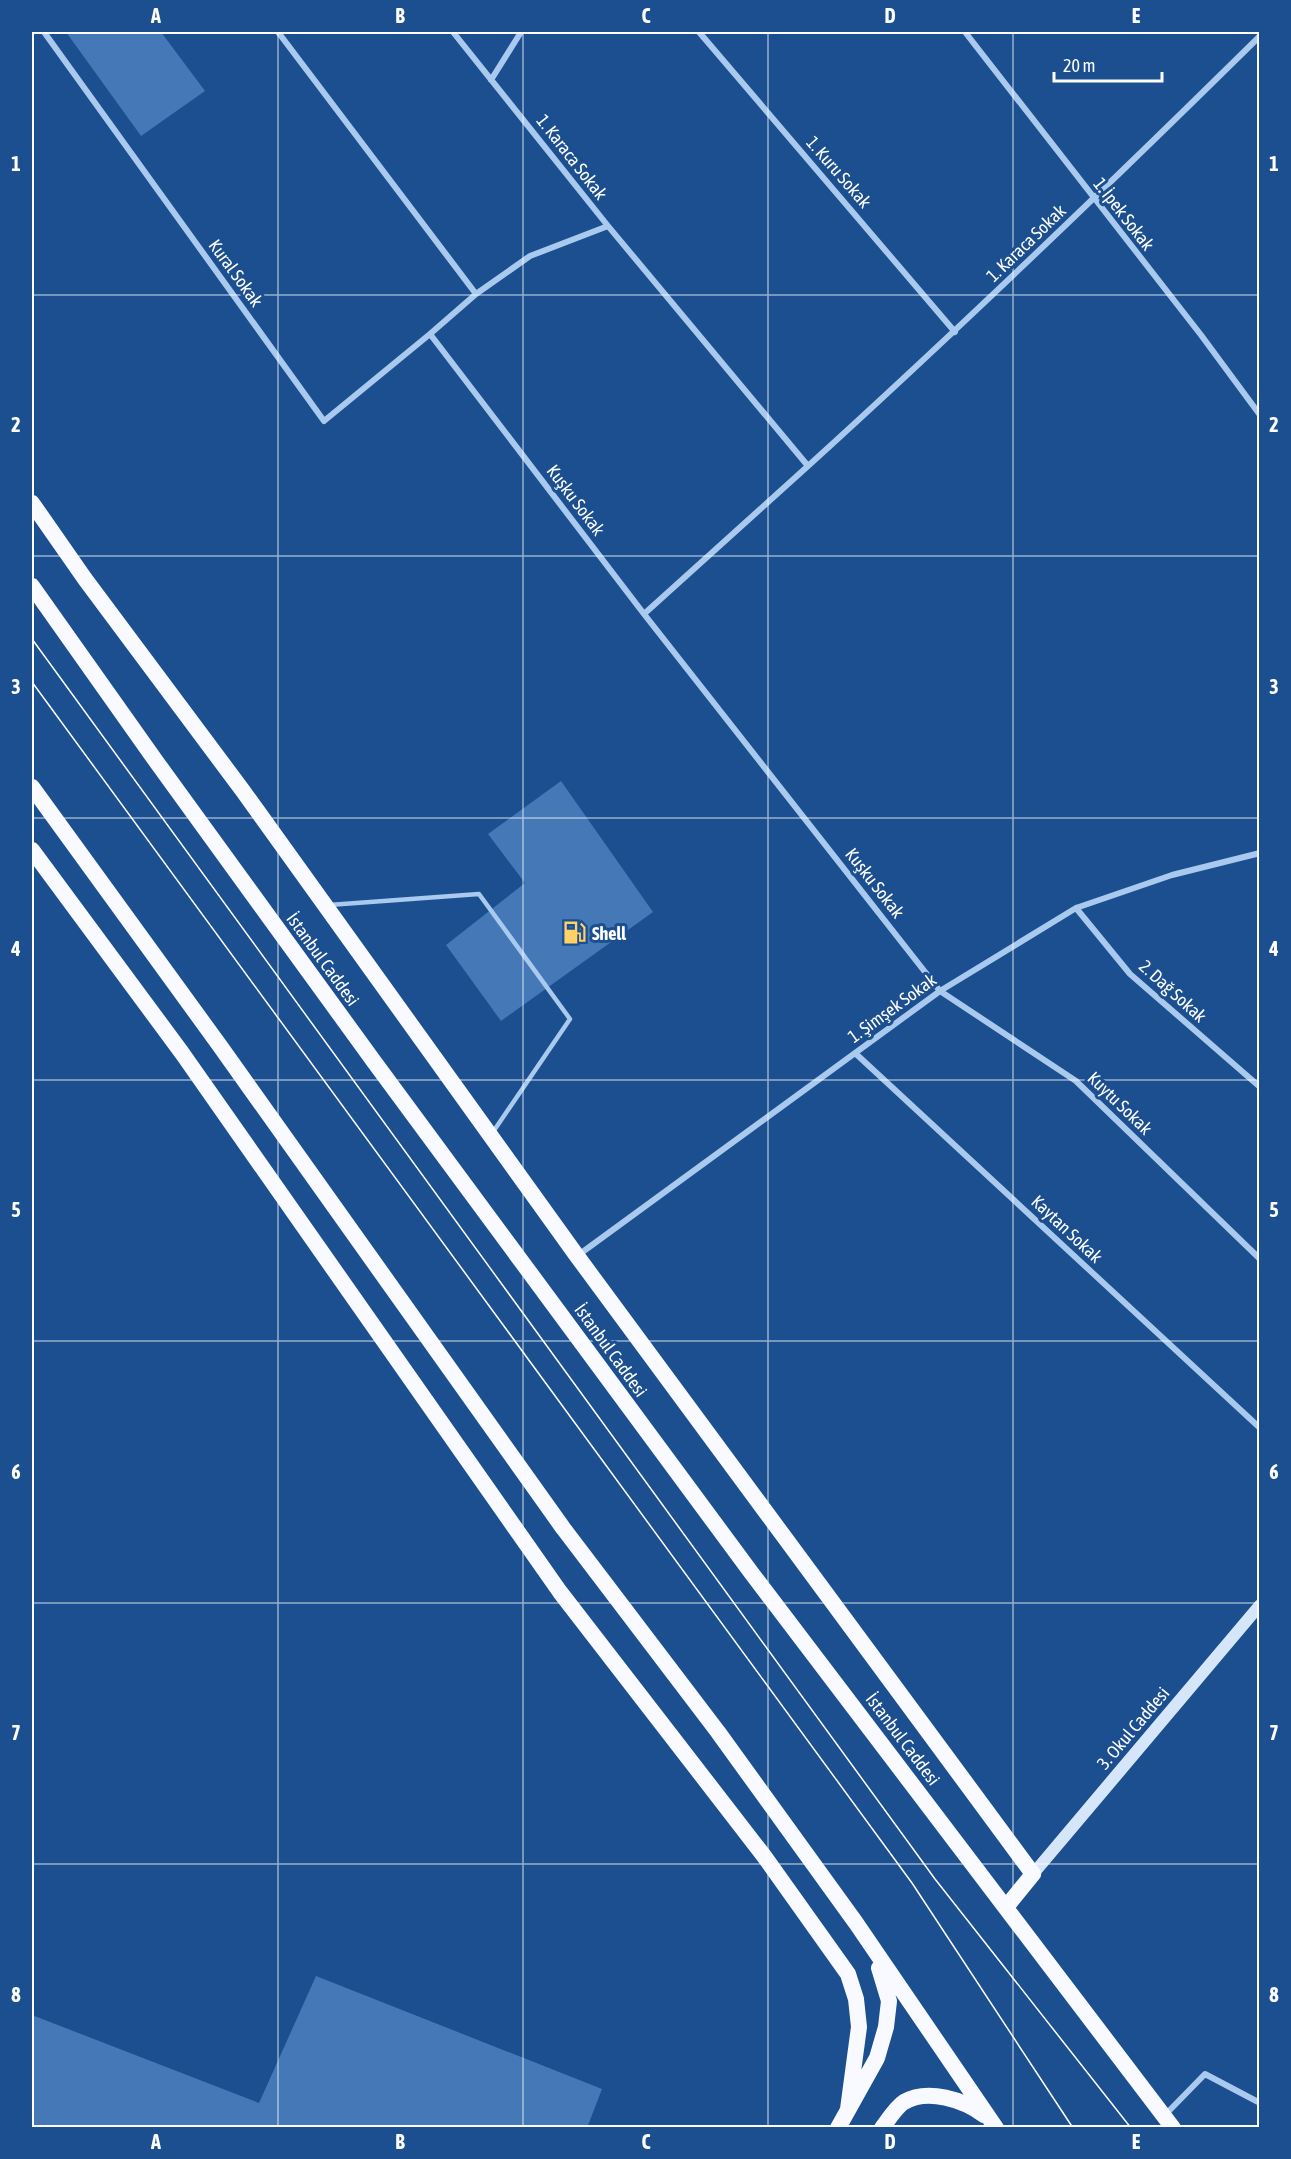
<svg xmlns="http://www.w3.org/2000/svg" width="1291" height="2159" viewBox="0 0 1291 2159" font-family="'Asap Condensed',sans-serif">
<rect width="100%" height="100%" fill="#1b4f8f"/>
<!-- building -->
<path fill="#4478b7" d="M66,32h95l44,59 -64,45z
M561,781l92,131 -152,109 -55,-76 79,-62 -37,-49z
M316,1976l286,113 -15,39h-555v-113l227,88z"/>
<g fill="none" stroke-linecap="round" stroke-linejoin="round">
<!-- service -->
<path stroke="#a9c9ee" stroke-width="4.5" d="M329,905l150,-11 91,125 -77,113"/>
<!-- minor -->
<path stroke="#a9c9ee" stroke-width="6" d="M44,32l280,389 106,-87
M278,32l198,262 -46,40 214,280 296,377 136,90 184,178
M453,32l155,194 200,240 -164,148
M699,32l256,300
M965,32l236,303 59,80
M491,80l30,-48
M476,294l54,-38 78,-30
M808,466c154,-140 304,-284 452,-430
M1076,908l54,66 130,113
M855,1053l405,375
M577,1256l363,-265 136,-83 96,-33 88,-22
M1165,2115l40,-41 55,29"/>
<!-- secondary -->
<path stroke="#d6e6fa" stroke-width="12" d="M1033,1874l227,-269"/>
<!-- trunk -->
<path stroke="#f8faff" stroke-width="16" d="M32,503l53,76 158,212 334,465 456,618 -26,32
M32,586l126,178 217,299 375,508 423,557
M32,787l188,259 343,482 155,204 138,191 140,205
M32,850l150,203 378,539 204,264 84,118 8,25 3,28 -11,82
M838,2128l39,-70 9,-31 3,-26 -10,-33
M882,2128c6,-8 14,-21 22,-26 24,-14 60,-2 80,13"/>
<!-- tram -->
<path stroke="#fff" stroke-width="1.5" d="M32,639l903,1240 196,249
M32,682l880,1201 161,245"/>
</g>
<!-- grid -->
<path fill="none" stroke="#fff" stroke-width="1.5" stroke-opacity="0.55" d="M278,32v2096M523,32v2096M768,32v2096M1013,32v2096M32,295h1228M32,556h1228M32,818h1228M32,1080h1228M32,1341h1228M32,1603h1228M32,1864h1228"/>
<!-- icons -->
<defs>
<symbol id="fuel-bare" viewBox="-9 -9 18 18"><path d="M-5.5-6h7V0h2V4h1.3V-2.5L3-4.5l.8-.8L6-3V5H2.5V1h-1V6h-7ZM-4.2-4.7v3.2H.2V-4.7Z" fill="#ffd166" stroke="#1b4f8f" stroke-width="2.5" paint-order="stroke"/></symbol>
</defs>
<g fill-rule="evenodd">
<use href="#fuel-bare" x="558" y="916" width="33" height="33"/>
</g>
<g text-anchor="middle" dominant-baseline="central" stroke-width="6" stroke-linejoin="round" paint-order="stroke">
<!-- street labels -->
<g font-size="18" fill="#fff" stroke="#1b4f8f">
<text transform="translate(572 157) rotate(52)">1. Karaca Sokak</text>
<text transform="translate(839 172) rotate(49)">1. Kuru Sokak</text>
<text transform="translate(1124 214) rotate(52)">1. İpek Sokak</text>
<text transform="translate(1026 243) rotate(-44)">1. Karaca Sokak</text>
<text transform="translate(236 273) rotate(54)">Kural Sokak</text>
<text transform="translate(576 500) rotate(53)">Kuşku Sokak</text>
<text transform="translate(875 883) rotate(52)">Kuşku Sokak</text>
<text transform="translate(323 959) rotate(54)">İstanbul Caddesi</text>
<text transform="translate(1173 991) rotate(42)">2. Dağ Sokak</text>
<text transform="translate(892 1008) rotate(-36)">1. Şimşek Sokak</text>
<text transform="translate(1120 1103) rotate(44)">Kuytu Sokak</text>
<text transform="translate(1067 1229) rotate(43)">Kaytan Sokak</text>
<text transform="translate(611 1350) rotate(54)">İstanbul Caddesi</text>
<text transform="translate(1133 1728) rotate(-50)">3. Okul Caddesi</text>
<text transform="translate(903 1739) rotate(53)">İstanbul Caddesi</text>
</g>
<!-- poi labels -->
<g font-size="18" font-weight="bold" fill="#fff" stroke="#1b4f8f" text-anchor="start">
<text x="592" y="933">Shell</text>
</g>
</g>
<!-- border -->
<rect width="1291" height="2159" fill="none" stroke="#1b4f8f" stroke-width="66"/>
<!-- scale -->
<path d="M1054 72v9h108v-9" fill="none" stroke="#ffffff" stroke-width="3"/>
<text x="1063" y="72" font-size="18" fill="#ffffff" stroke="#1b4f8f" stroke-width="4.5" paint-order="stroke">20 m</text>
<rect x="33" y="33" width="1225" height="2093" fill="none" stroke="#fff" stroke-width="2"/>
<g font-size="20" text-anchor="middle" font-weight="bold" fill="#fff">
<text x="156" y="23">A</text>
<text x="400" y="23">B</text>
<text x="646" y="23">C</text>
<text x="890" y="23">D</text>
<text x="1136" y="23">E</text>
<text x="16" y="171">1</text>
<text x="1274" y="171">1</text>
<text x="16" y="432">2</text>
<text x="1274" y="432">2</text>
<text x="16" y="694">3</text>
<text x="1274" y="694">3</text>
<text x="16" y="956">4</text>
<text x="1274" y="956">4</text>
<text x="16" y="1217">5</text>
<text x="1274" y="1217">5</text>
<text x="16" y="1479">6</text>
<text x="1274" y="1479">6</text>
<text x="16" y="1740">7</text>
<text x="1274" y="1740">7</text>
<text x="16" y="2002">8</text>
<text x="1274" y="2002">8</text>
<text x="156" y="2149">A</text>
<text x="400" y="2149">B</text>
<text x="646" y="2149">C</text>
<text x="890" y="2149">D</text>
<text x="1136" y="2149">E</text>
</g>
</svg>
